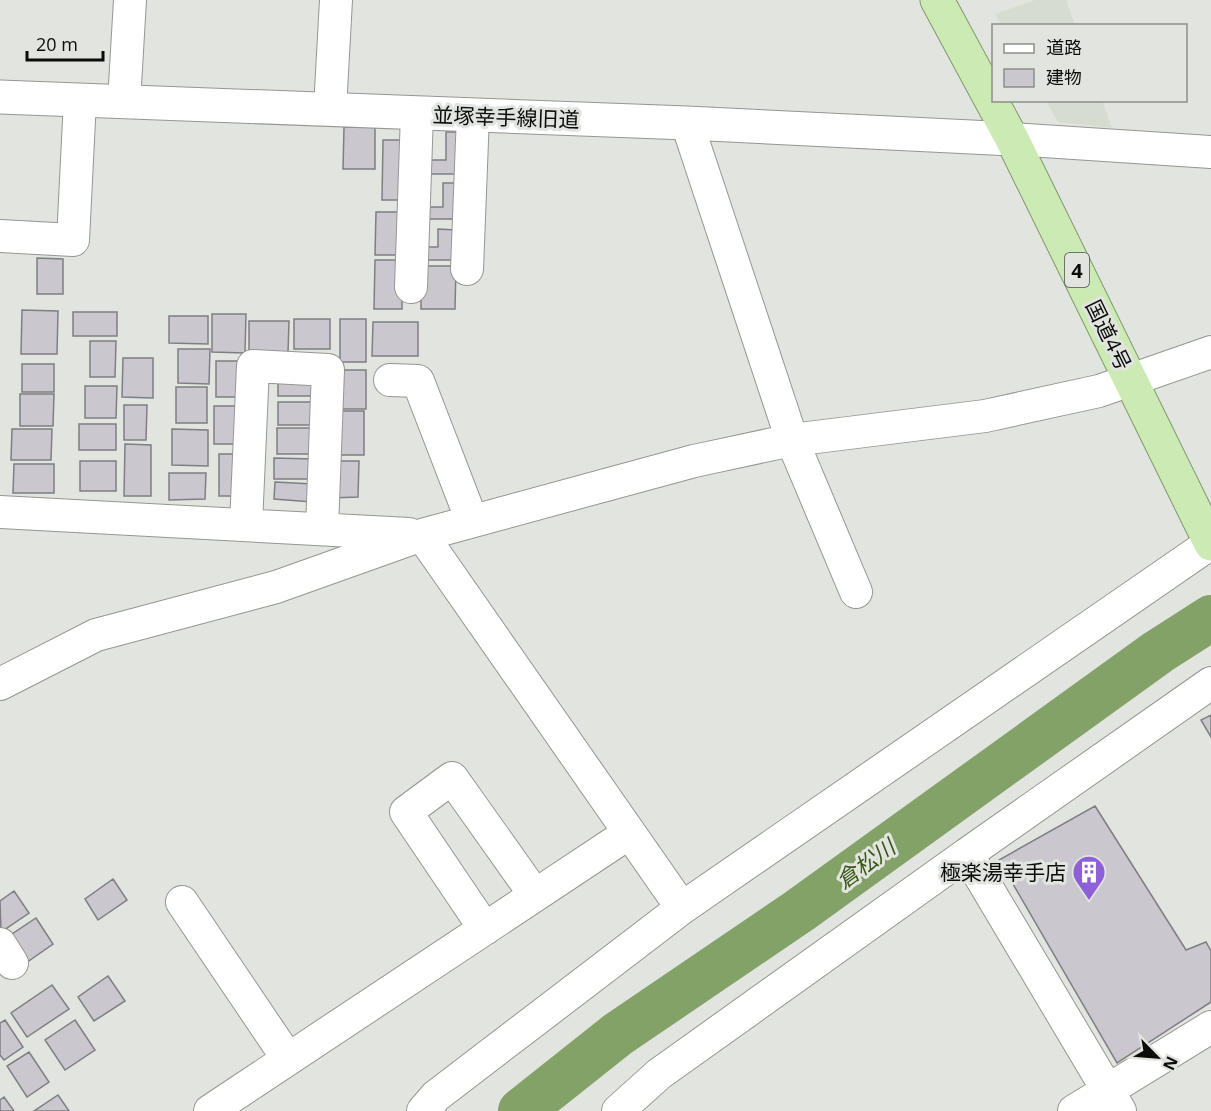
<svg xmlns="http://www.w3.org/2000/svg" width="1211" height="1111" viewBox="0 0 1211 1111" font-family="'Open Sans','Noto Sans JP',sans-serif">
<rect width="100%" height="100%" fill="#e1e4df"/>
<!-- built -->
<path fill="#d6ddd0" d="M1035,0h31l9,25h-73l-7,-11z
M1046,101h56l10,27 -54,-6z"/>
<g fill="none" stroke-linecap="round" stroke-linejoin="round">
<!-- river -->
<path stroke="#83a268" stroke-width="46" d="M521,1111l97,-77 181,-123 359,-259 53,-34"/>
</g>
<!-- building -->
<path fill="#cac8ce" stroke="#7f7e83" stroke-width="1.5" d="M344,127h31v42h-32z
M446,132h13l-1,42h-32v-14h20z
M383,140h23v60h-24z
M443,183h14l-1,36h-31v-12h18z
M376,212h24v43h-25z
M438,229l18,1v30h-37v-13h19z
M37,258l26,1v35h-26z
M375,260h27v49h-28z
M421,266h35l-1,43h-34z
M22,310l36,1 -1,43h-36z
M73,312h44v24h-44z
M212,314h34l-1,39 -33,-1z
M169,316h39v28l-39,-1z
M294,319h36v30h-36z
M340,319h26v43h-26z
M249,321h40l-1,32h-39z
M373,322h45v34h-46z
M90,341h26l-1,36h-25z
M178,349h32l-1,35 -31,-1z
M123,358h30v40l-31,-1z
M216,361h28v36h-28z
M22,364h32v28h-32z
M278,369l41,1 -1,26h-40z
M338,370h28v39h-29z
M85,386h32l-1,32h-31z
M176,387h31v36h-31z
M20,394h34l-1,32h-33z
M278,402h38v23h-38z
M124,405h23l-1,35h-22z
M214,406h31v38h-31z
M334,411h30v44h-31z
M79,424h37v26h-37z
M277,428h37l-1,26h-36z
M12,429h40l-1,31h-40z
M172,429l36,1v36l-36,-1z
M125,444l26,1v51h-27z
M219,454h26l-1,42h-25z
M274,458l40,1v20h-40z
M80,461h36v30h-36z
M331,461h28l-1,36 -27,1z
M14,464h40v29h-41z
M169,473h37l-1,26 -36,1z
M275,482l38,2 -1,18 -38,-3z
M1211,715v22l-10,-17z
M1095,806l91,144 20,-8 5,9v51l-94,61 -118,-203z
M113,879l14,21 -29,20 -13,-21z
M14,891l15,22 -28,19 -1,-31z
M36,918l17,26 -30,21 -17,-27z
M108,976l17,25 -31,20 -16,-24z
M52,985l17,24 -42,28 -16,-24z
M5,1020l18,27 -19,13 -4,-5v-32z
M75,1020l20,30 -30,20 -20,-30z
M29,1052l20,30 -22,15 -20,-31z
M58,1095l11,16h-35z
M4,1097l10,14h-14v-11z"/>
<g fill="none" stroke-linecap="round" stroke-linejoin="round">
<defs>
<path id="minor" d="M124,102l6,-102
M330,109l6,-109
M687,123l105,317 64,152
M1012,139l199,13
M0,236l73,4 7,-140
M467,269l6,-154
M411,287l6,-173
M390,380l28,1 54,140
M0,512l409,22
M246,525l7,-159 75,4 -6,159
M422,535l260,373
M0,684l96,-49 180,-48 146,-52 272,-74 98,-21 193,-24 114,-25 112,-39
M182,902l106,157
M485,929l-79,-117 46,-34 83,117
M0,944l12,19
M210,1111l419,-278
M423,1111l13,-15 246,-188 529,-365
M618,1111l41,-37 308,-220
M1074,1111l137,-84
M1120,1111l-153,-257 244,-171"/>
<path id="tertiary" d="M0,97l687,26 325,16"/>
<path id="trunk" d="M937,0l75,139 199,405"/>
</defs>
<!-- minor casing -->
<use href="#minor" stroke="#949791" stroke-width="34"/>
<!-- tertiary casing -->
<use href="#tertiary" stroke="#949791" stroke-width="35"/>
<!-- trunk casing -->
<use href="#trunk" stroke="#80996c" stroke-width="35"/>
<!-- minor -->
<use href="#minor" stroke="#fff" stroke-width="32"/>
<!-- tertiary -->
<use href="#tertiary" stroke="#fff" stroke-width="33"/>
<!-- trunk -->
<use href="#trunk" stroke="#cceab3" stroke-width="33"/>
</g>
<!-- icons -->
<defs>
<symbol id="building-pin" viewBox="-11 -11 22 30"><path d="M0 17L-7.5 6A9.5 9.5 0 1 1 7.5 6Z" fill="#8d5fd9" stroke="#e1e4df"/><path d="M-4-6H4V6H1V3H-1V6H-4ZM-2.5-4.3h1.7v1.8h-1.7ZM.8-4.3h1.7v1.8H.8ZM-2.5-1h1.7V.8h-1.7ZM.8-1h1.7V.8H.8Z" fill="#fff"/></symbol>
</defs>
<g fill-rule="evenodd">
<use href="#building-pin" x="1070" y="853" width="38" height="52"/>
</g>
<g text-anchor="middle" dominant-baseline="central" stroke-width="6" stroke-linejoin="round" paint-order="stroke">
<!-- shield labels -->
<rect fill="#e1e4df" stroke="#4c4e4b" stroke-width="1.5" x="1065" y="253" width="24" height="34" rx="4.5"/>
<g font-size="20" font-weight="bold" fill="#0c0d0b">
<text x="1077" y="270">4</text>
</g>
<!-- street labels -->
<g font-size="21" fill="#0c0d0b" stroke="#e1e4df">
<text transform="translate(506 117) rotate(2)">並塚幸手線旧道</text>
<text transform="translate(1109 335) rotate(64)">国道4号</text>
</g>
<!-- poi labels -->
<g font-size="21" fill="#0c0d0b" stroke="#e1e4df" text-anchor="end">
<text x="1066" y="872">極楽湯幸手店</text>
</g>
<!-- water labels -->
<g font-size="22" font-style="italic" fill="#385618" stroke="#e1e4df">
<text transform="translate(865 863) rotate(-36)">倉松川</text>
</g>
</g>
<!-- legend -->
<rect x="992" y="24" width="195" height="78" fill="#e1e4df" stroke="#8c8e8a" stroke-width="1.5"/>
<rect x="1004" y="44" width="30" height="9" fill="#ffffff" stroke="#8c8e8a" stroke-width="1.5"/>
<text x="1046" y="54" font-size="18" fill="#0c0d0b">道路</text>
<rect x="1004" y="69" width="30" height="18" fill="#cac8ce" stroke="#8c8e8a" stroke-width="1.5"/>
<text x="1046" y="84" font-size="18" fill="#0c0d0b">建物</text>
<!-- north arrow -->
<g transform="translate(1157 1057) rotate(115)" stroke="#e1e4df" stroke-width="4.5" paint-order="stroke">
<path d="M0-4.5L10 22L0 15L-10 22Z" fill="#0c0d0b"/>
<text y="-9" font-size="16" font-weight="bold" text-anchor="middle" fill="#0c0d0b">N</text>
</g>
<!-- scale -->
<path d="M27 51v9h76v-9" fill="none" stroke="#0c0d0b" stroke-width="3"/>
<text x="36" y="51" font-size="18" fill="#0c0d0b" stroke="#e1e4df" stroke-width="4.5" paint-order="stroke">20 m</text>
</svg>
